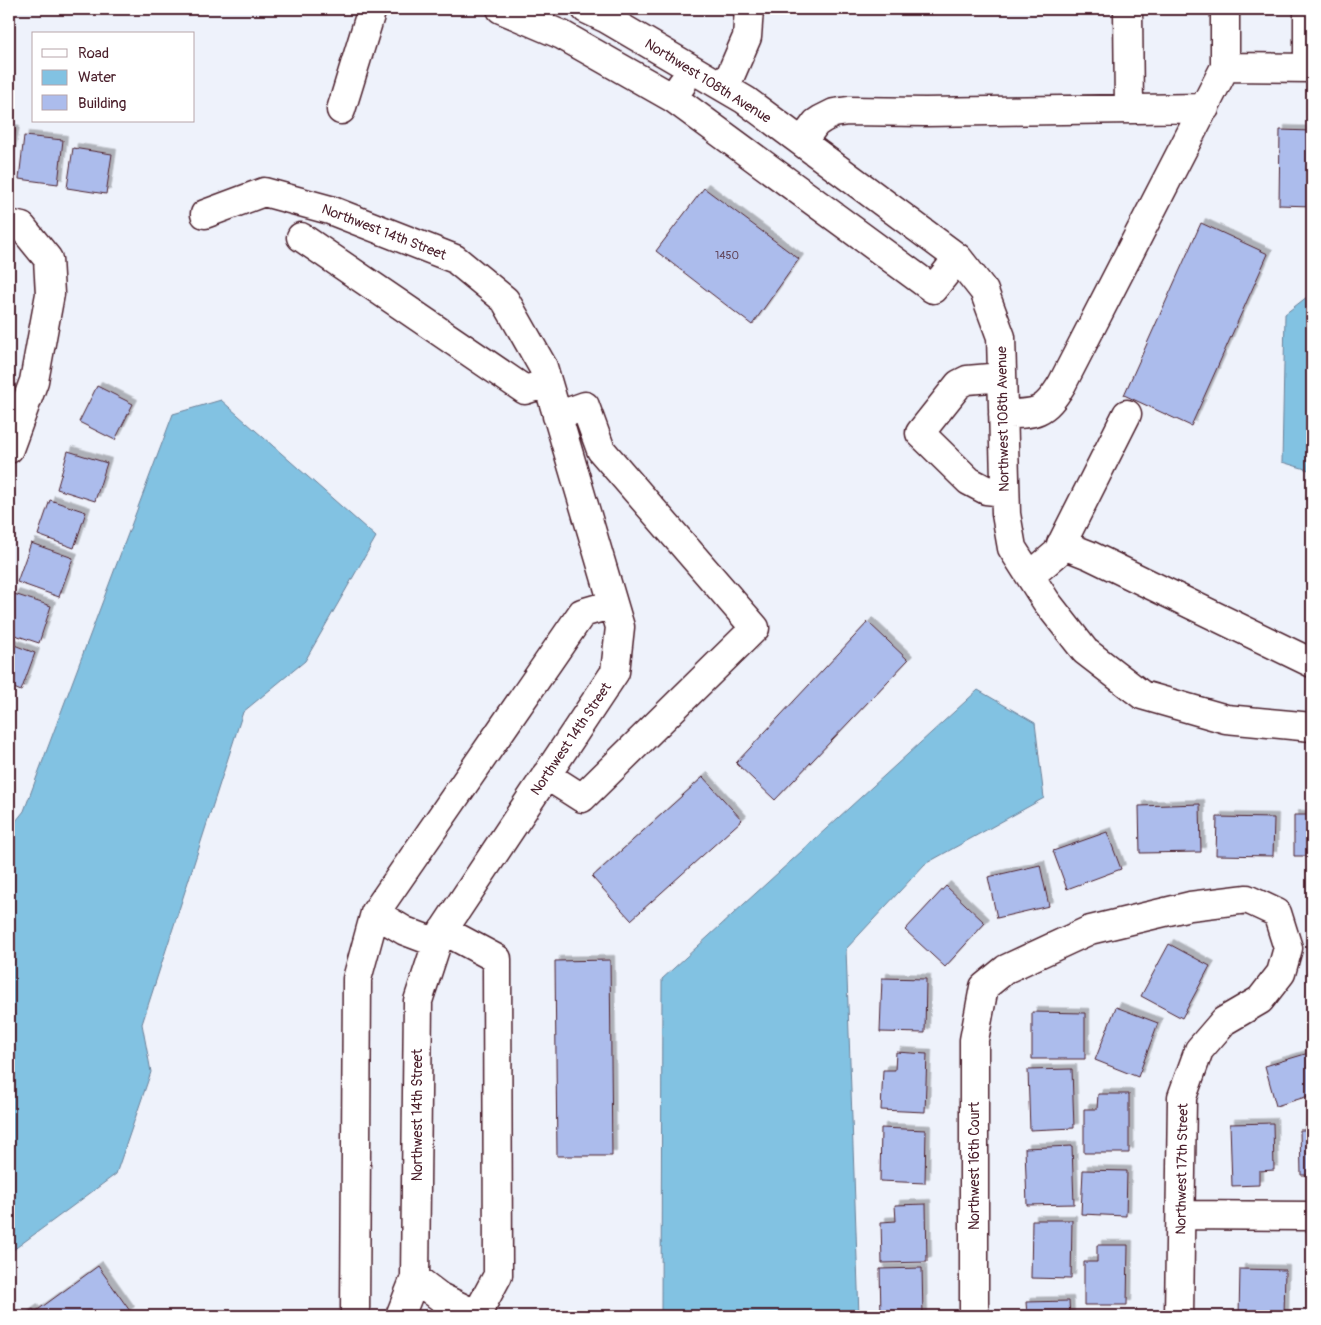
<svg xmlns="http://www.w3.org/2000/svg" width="1321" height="1325" viewBox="0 0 1321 1325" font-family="Pangolin,sans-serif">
<defs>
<filter id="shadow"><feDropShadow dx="4.5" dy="-4.5" stdDeviation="0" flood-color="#0004"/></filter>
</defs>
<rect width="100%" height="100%" fill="#eef2fb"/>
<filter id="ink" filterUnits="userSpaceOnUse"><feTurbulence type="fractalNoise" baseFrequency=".02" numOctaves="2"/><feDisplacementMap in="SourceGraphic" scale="10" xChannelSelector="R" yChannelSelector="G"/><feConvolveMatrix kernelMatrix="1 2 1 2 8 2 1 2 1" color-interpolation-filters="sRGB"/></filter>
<g filter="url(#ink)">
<!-- water -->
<path fill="#82c2e2" stroke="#6c8199" d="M1312,293v178l-30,-9 3,-148z
M221,400l155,137 -71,124 -62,51 -101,312 9,48 -35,102 -107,79v-423l15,-19 149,-397z
M978,690l57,33 9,75 -119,66 -79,85 13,367h-198l1,-337z"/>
<!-- building -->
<path fill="#acbcec" stroke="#4a1f2b" filter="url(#shadow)" d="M9,129l6,1 -6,33z
M1280,130l32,1v75l-33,-1z
M24,136l39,4 -5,44 -39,-5z
M73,148l39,6 -6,40 -39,-6z
M704,188l95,71 -47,66 -96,-74z
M1201,223l67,31 -77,172 -67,-31z
M97,386l36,18 -18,36 -36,-18z
M68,451l39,12 -12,38 -38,-12z
M50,500l36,12 -12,36 -36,-13z
M31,543l42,15 -14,39 -42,-15z
M14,594l37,12 -12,37 -30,-10v-23z
M868,622l40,38 -133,140 -39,-37z
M9,643l26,10 -14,38 -12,-5z
M703,777l39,43 -111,100 -39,-43z
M1200,804l1,48 -61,1 -1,-47z
M1294,815h18v41h-18z
M1217,817l57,1 -1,38 -57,-1z
M1107,832l14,37 -54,20 -14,-38z
M1040,865l9,41 -52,12 -9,-41z
M946,886l39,37 -40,44 -40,-37z
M1169,944l41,22 -28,52 -41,-22z
M610,960l2,196h-55l-2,-195z
M882,978l44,1 -1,54 -45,-1z
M1116,1007l42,16 -20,54 -43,-17z
M1032,1012l53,1v46h-53z
M896,1052l31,2 -2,58 -44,-2 2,-40h12z
M1312,1052v43l-36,11 -11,-40z
M1072,1069l2,59 -44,2 -2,-60z
M1098,1094h31v59h-45v-44h13z
M1273,1123l1,47 -15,1v14l-27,1 -2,-62z
M881,1128l45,2 -1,53 -45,-2z
M1300,1130h12v45h-11z
M1072,1146l2,58 -47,1 -2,-57z
M1083,1170l44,1 -1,45 -45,-2z
M926,1204l1,58 -45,1 -1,-41 15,-1 -1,-16z
M1032,1220h40l-1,59 -40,-1z
M1097,1245h31l-1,60h-43v-43h13z
M98,1266l32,45 -7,5h-100l10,-7 2,3z
M922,1268l1,48h-42l-1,-47z
M1240,1269l45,1 -1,46h-45z
M1306,1271h6v45h-5z
M1069,1301l1,15h-43l-1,-14z"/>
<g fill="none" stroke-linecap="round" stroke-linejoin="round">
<defs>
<path id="minor" d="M501,9l61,26 111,63 9,-14
M586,9l19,9 140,82 213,158 26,33 17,46 5,177 6,34 34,53 39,50 57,44 84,24 86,8
M1128,9l1,100
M1225,9v58l87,1
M1308,68v-59
M725,88l22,-51 2,-28
M673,98l260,191 25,-31
M341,110l31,-101
M802,142l14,-19 6,-4 12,-6 14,-2 77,1 280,-4
M205,214l59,-22 66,18 125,49 50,41 38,67 77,260 -5,45 -175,263 -3,8 -19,58 -3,277 -15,38
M9,224l13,3 26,32 2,35 -16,87 -25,68
M301,237l224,153 22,-7
M1002,377l-35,3 -8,4 -39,49 49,48 17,9 19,2
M1003,414c33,0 41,0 59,-30l163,-317
M1061,544l28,11 223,108
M1030,576l27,-23 70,-139
M546,775l36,23 173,-170 -154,-178 -16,-44 -28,10
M375,913l30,18 32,12
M443,930l54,29 1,316 -22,41
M1181,1215l131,1
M415,1278l25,19 37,18
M355,1316l2,-337 18,-66 207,-300 31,-9
M974,1316v-276l10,-53 22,-18 84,-39 100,-24 57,-7 30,14 11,35 -7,25 -21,27 -36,21 -25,29 -17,47 -3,219"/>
</defs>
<!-- minor casing -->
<use href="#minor" stroke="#4a1f2b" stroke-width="31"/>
<!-- minor -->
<use href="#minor" stroke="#fff" stroke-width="28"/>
</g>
</g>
<g text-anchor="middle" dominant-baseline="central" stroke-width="4.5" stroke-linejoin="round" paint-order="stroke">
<!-- number labels -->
<g font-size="11" fill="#62465b">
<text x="727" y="255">1450</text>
</g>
<!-- street labels -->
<g font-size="14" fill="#4a1f2b" stroke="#fff">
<text transform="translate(708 81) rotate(32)">Northwest 108th Avenue</text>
<text transform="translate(384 232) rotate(21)">Northwest 14th Street</text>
<text transform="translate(1003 419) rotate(-91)">Northwest 108th Avenue</text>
<text transform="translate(571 739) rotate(-56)">Northwest 14th Street</text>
<text transform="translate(417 1115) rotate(-90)">Northwest 14th Street</text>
<text transform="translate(974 1166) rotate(-90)">Northwest 16th Court</text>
<text transform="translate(1182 1169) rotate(-89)">Northwest 17th Street</text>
</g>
</g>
<!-- margin -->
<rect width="1321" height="1325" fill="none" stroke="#fff" stroke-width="30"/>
<rect x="15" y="15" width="1291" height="1295" fill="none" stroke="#4a1f2b" stroke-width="2" filter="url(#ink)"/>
<!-- legend -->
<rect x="32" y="32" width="162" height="90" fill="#ffffff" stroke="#b7a5aa"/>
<rect x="42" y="49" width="25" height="8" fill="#ffffff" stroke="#b7a5aa"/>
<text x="78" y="58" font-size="15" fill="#4a1f2b">Road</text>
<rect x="42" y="70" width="25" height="15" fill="#82c2e2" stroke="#b7a5aa"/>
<text x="78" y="82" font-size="15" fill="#4a1f2b">Water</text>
<rect x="42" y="95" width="25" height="15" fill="#acbcec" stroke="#b7a5aa"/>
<text x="78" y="108" font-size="15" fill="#4a1f2b">Building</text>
</svg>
